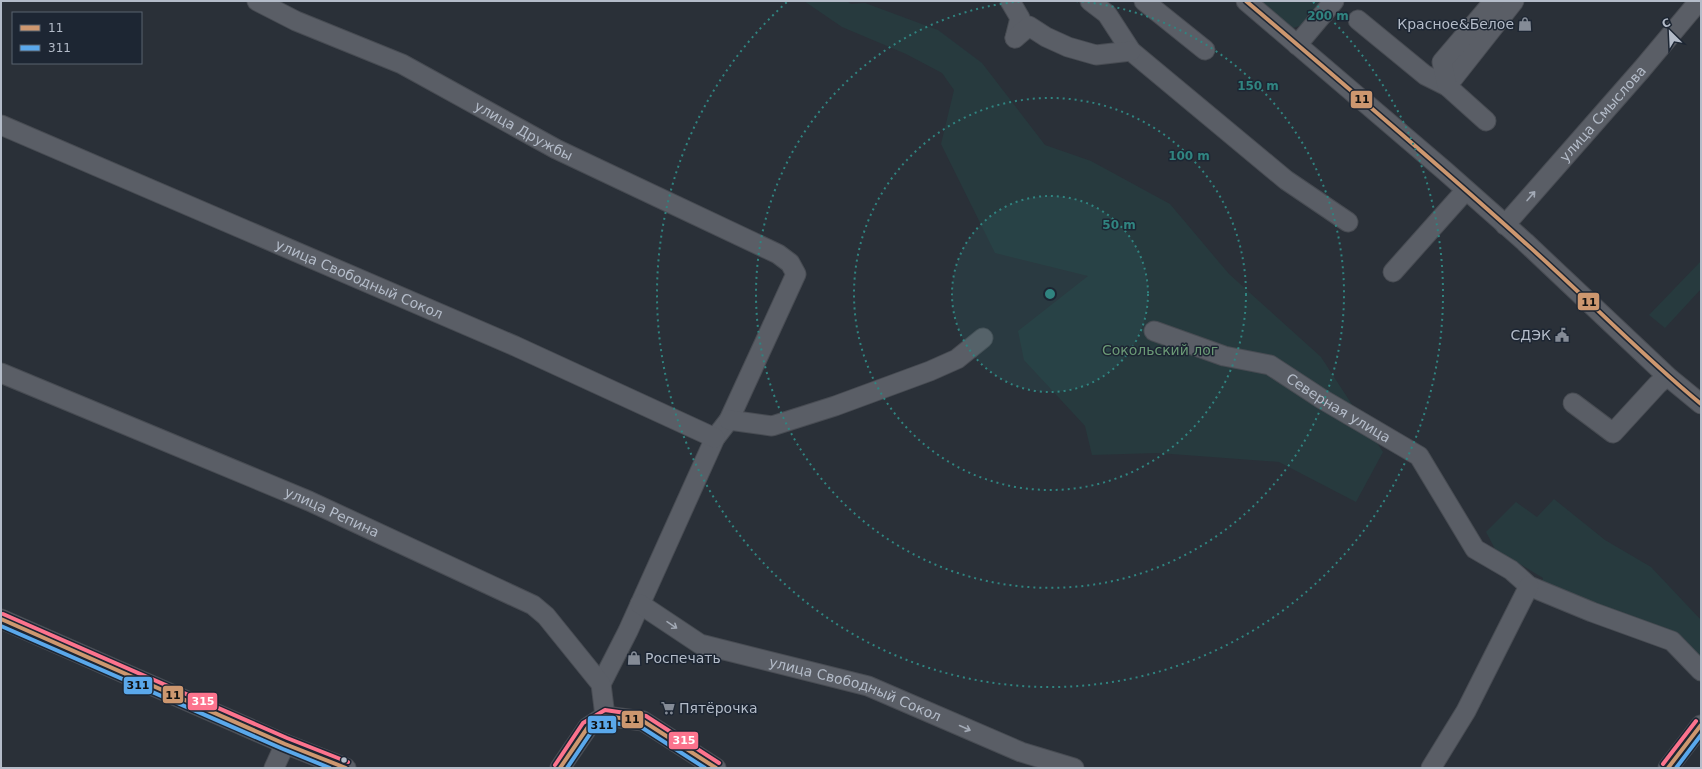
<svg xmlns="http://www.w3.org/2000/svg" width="1702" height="769" viewBox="0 0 1702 769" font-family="'DejaVu Sans',sans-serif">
<rect width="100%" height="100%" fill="#2a3038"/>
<!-- green -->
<path fill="#273a3e" d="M804,1h43l4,3 14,-1 73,27 44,33 63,82 46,16 79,43 59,70 92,83 62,95 -27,50 -77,-40 -121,-9 -66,2 -7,-29 -61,-66 -6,-29 70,-55 -93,-23 -54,-109 13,-54 -12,-17 -36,-19 -64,-27z
M1260,1h64l-19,23 -12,4z
M1701,261v28l-36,39 -16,-13z
M1554,499l51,41 46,27 50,53v43l-160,-76 2,-9 -48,-29 -9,-17 30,-30 21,15z"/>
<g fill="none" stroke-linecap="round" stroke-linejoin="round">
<defs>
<g id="minor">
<path id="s1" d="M257,1l39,20 106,43 154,85 222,105 12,9 6,11 -67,146 -14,18 -87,193 -27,53"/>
<path d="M1010,1l10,17 -5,20"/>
<path d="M1090,1l17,13 24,37 155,129 62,42"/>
<path d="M1144,1l61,49"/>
<path d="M1246,1l199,170 80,71 142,134 34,28"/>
<path d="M1358,20l67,55 22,11 67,-85"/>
<path d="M1015,38l14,-12 17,11 22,10 28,8 35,-4"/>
<path d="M1297,45l37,-44"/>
<path d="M1486,121l-39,-35 -5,-24 52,-61"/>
<path id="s2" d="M1,125l514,221 200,92"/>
<path id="s3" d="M1505,225l137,-156 57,-68"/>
<path d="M1393,272l73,-82"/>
<path id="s4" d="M1154,331l70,25 46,9 52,34 97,57 56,93 36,21 18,16 63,26 80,29 29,30"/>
<path id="s5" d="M1,373l308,128 224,104 13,11 55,68 4,32"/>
<path d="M1573,403l40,30 44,-48 10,-9"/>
<path d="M729,420l43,6 63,-20 95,-35 27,-12 26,-21"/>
<path id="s6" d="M640,604l60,40 168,42 153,66 53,16"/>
<path d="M1,619l284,125 61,24"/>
<path d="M274,768l11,-24"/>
<path d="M560,768l28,-41 17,-11 38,5 73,47"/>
<path d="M1431,768l35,-57 63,-125"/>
<path d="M1668,768l33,-43"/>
</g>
</defs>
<!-- minor casing -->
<use href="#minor" stroke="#484c53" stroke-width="21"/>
<!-- minor -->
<use href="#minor" stroke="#5a5e66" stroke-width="19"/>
<defs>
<path id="bus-1" d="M1246,1c93,79 186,158 277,240 60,53 116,112 178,163
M1,619l284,125 61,24
M560,768l28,-41 17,-11 38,5 73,47
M1668,768l33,-43"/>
<path id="bus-2" d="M1,626l282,123 47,19
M567,768l25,-37 14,-9 35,5 64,41
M1676,768l25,-33"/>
<path id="bus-3" d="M3,614l284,124 61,24
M1663,764l33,-43
M555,765l28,-42 22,-13 41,6 73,47"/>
</defs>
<!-- bus-1 casing -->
<use href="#bus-1" stroke="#1d2633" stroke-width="7"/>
<!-- bus-2 casing -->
<use href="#bus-2" stroke="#1d2633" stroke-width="7"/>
<!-- bus-3 casing -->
<use href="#bus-3" stroke="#1d2633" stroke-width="7"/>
<!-- bus-1 -->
<use href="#bus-1" stroke="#cd976f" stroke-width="4"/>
<!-- bus-2 -->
<use href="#bus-2" stroke="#5aa8eb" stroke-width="4"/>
<!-- bus-3 -->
<use href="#bus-3" stroke="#fc738d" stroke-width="4"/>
</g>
<!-- one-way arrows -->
<defs><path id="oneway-shaft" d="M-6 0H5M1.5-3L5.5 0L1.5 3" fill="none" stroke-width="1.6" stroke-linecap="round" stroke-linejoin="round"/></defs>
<g stroke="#a2a9b5">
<use href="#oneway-shaft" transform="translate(1531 196) rotate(-49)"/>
<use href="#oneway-shaft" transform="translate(672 625) rotate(34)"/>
<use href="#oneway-shaft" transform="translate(965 728) rotate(24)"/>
</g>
<!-- distance rings -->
<circle cx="1050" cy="294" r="98" fill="#308480" fill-opacity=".12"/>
<g fill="none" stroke="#308480" stroke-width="2" stroke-dasharray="2 4">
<circle cx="1050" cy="294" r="98"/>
<circle cx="1050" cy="294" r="196"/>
<path d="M1076 1A294 294 0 1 1 1024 1"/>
<path d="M1313 2A393 393 0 1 1 787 2"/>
</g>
<!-- icons -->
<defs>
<symbol id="shop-bare" viewBox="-9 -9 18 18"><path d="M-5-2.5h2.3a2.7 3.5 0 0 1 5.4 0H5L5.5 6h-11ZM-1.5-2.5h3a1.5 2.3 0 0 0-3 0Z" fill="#848b96" stroke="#1d2633" stroke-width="2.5" paint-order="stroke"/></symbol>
<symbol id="civic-bare" viewBox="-9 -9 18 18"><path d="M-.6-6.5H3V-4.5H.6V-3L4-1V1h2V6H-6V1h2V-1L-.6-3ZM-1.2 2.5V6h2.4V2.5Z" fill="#848b96" stroke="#1d2633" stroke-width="2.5" paint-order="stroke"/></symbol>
<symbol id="supermarket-bare" viewBox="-9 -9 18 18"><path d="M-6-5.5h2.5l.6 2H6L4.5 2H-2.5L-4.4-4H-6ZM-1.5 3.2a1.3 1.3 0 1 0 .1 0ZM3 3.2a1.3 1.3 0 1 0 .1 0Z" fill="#848b96" stroke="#1d2633" stroke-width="2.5" paint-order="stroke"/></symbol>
</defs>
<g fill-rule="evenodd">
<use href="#shop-bare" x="1515" y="14" width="20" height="20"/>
<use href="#civic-bare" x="1552" y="325" width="20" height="20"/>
<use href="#shop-bare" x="624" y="648" width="20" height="20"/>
<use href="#supermarket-bare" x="658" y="698" width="20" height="20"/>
</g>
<!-- markers -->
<circle fill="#b4bcc9" stroke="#1d2633" stroke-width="1.5" cx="344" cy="760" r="3.5"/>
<g text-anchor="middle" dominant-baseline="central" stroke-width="3" stroke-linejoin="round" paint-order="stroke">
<!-- poi labels -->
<g font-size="14" fill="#b4bcc9" stroke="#1d2633" text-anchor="end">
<text x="1514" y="24">Красное&amp;Белое</text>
<text x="1551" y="335">СДЭК</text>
<text x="645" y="658" text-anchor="start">Роспечать</text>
<text x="679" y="708" text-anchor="start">Пятёрочка</text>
</g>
<!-- street labels -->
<g font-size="14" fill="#b4bcc9" stroke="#1d2633">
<text stroke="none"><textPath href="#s3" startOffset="148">улица Смыслова</textPath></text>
<text stroke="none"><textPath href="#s1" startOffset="297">улица Дружбы</textPath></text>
<text stroke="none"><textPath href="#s2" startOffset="390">улица Свободный Сокол</textPath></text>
<text stroke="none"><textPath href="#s4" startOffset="202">Северная улица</textPath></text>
<text stroke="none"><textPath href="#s5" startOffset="359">улица Репина</textPath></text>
<text stroke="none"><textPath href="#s6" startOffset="234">улица Свободный Сокол</textPath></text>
</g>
<!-- park labels -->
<g font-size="14" fill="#6b9a76" stroke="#1d2633">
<text x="1160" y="350">Сокольский лог</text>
</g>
</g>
<circle cx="1050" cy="294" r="6" fill="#308480" stroke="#1d2633" stroke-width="2"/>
<g font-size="12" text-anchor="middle" font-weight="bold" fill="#308480" stroke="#1d2633" stroke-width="3" stroke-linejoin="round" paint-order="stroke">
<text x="1328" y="20">200 m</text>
<text x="1258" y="90">150 m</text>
<text x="1189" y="160">100 m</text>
<text x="1119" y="229">50 m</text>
</g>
<g stroke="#1d2633" stroke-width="1.5">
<rect x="1350" y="90" width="23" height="19" rx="4" fill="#cd976f"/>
<rect x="1577" y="292" width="23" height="19" rx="4" fill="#cd976f"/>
<rect x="123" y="676" width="30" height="19" rx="4" fill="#5aa8eb"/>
<rect x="162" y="685" width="22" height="19" rx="4" fill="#cd976f"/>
<rect x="187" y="692" width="31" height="19" rx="4" fill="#fc738d"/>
<rect x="621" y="710" width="23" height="19" rx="4" fill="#cd976f"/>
<rect x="587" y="715" width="30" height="19" rx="4" fill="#5aa8eb"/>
<rect x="668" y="731" width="31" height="19" rx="4" fill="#fc738d"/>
</g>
<g font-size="11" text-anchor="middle" font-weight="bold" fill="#fff">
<text x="203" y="705">315</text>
<text x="684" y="744">315</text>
</g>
<g font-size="11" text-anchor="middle" font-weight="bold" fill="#111">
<text x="1362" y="103">11</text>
<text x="1589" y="306">11</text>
<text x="138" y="689">311</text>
<text x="173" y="699">11</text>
<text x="632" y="723">11</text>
<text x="602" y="729">311</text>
</g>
<!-- border -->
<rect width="1702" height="769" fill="none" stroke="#b4bcc9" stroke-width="4"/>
<!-- legend -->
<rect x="12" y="12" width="130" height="52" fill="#1d2633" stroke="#59626f"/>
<rect x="20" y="25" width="20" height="6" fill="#cd976f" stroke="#59626f"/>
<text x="48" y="32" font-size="12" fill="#b4bcc9">11</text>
<rect x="20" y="45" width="20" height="6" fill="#5aa8eb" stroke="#59626f"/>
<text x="48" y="52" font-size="12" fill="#b4bcc9">311</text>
<!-- north arrow -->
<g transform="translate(1670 32) rotate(336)" stroke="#1d2633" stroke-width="3" paint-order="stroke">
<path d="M0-3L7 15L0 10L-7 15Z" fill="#b4bcc9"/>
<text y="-6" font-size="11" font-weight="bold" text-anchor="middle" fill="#b4bcc9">С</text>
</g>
</svg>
